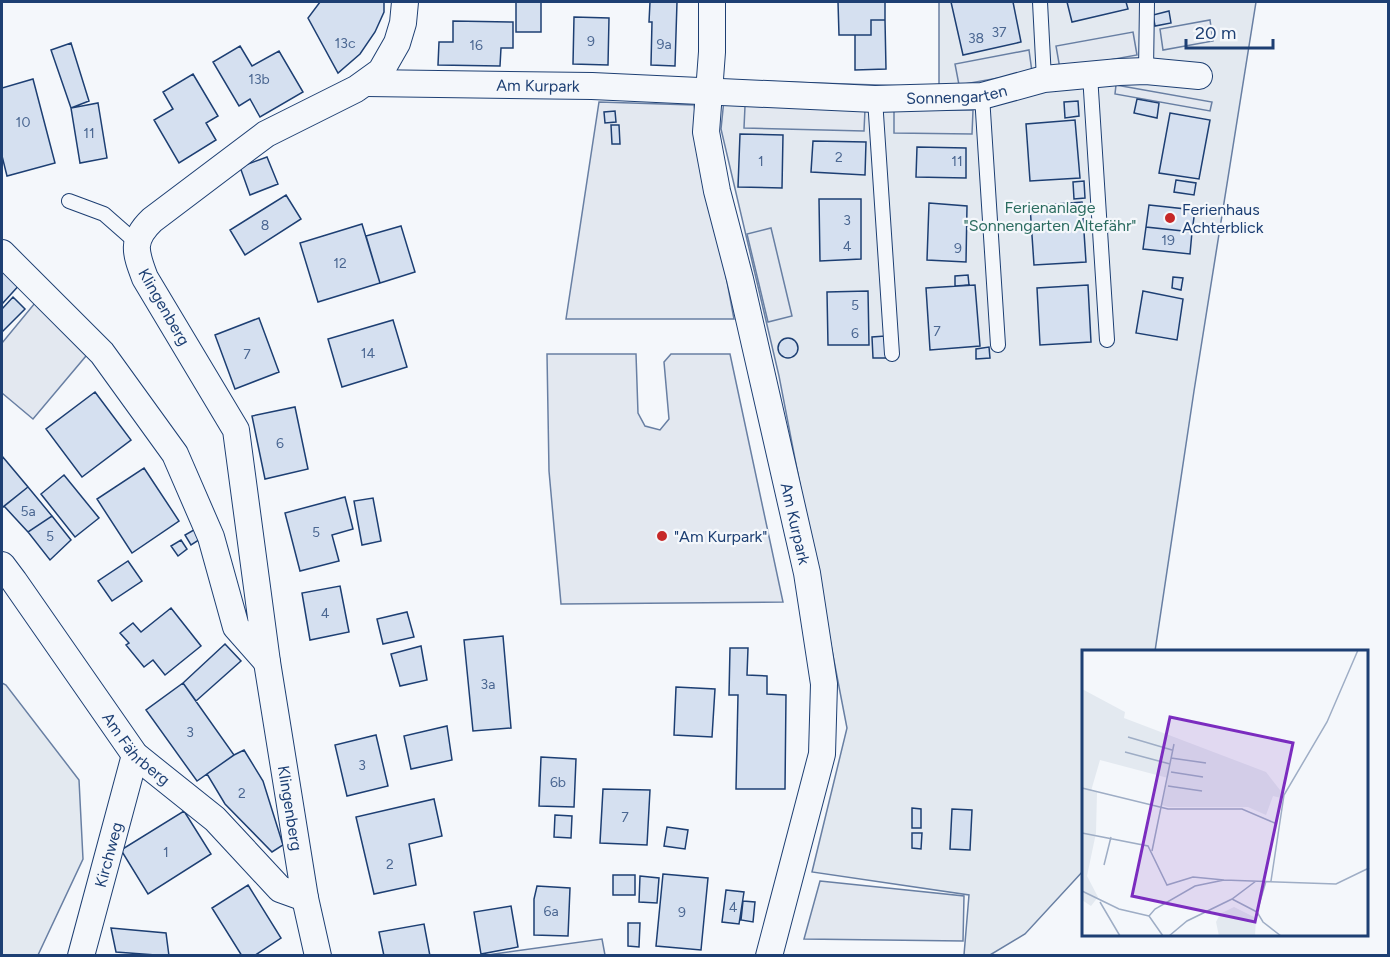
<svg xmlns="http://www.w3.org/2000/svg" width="1390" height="957" viewBox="0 0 1390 957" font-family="Figtree,sans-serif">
<rect width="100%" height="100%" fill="#f4f7fb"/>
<!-- green -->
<path fill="#e3e9f0" stroke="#687fa3" stroke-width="1.5" d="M939,2h317l-62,389 -39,260h-71v219l-59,64 -35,21h-26l5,-60 -157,-23 35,-144 -68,-352 -58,-247 5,-49 213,7z
M2,683l4,2 73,95 4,79 -45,96h-36z"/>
<!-- parking -->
<path fill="#e3e8f0" stroke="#687fa3" stroke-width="1.5" d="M1210,20l3,21 -50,9 -3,-21z
M1133,32l4,23 -77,14 -4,-23z
M1029,50l3,22 -73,13 -4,-21z
M1116,85l96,17 -2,9 -95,-17z
M599,102l95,3 40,214h-168z
M745,106l120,3 -1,22 -120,-3z
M894,110h79l-1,24 -78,-1z
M771,228l21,88 -24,6 -21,-88z
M35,303l56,47 -58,69 -31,-26v-50z
M547,354h89l2,59 7,13 15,4 9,-11 -5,-57 7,-8h59l53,248 -222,2 -12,-133z
M820,881l144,15 -1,45 -159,-2z
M602,939l3,16h-118z"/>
<!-- building -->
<path fill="#d5e0f0" stroke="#1d3f73" stroke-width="1.5" d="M320,2h64v10l-9,20 -15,22 -22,19 -30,-55z
M516,2h25v30h-25z
M650,2h27l-2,64 -24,-1 1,-43h-3z
M838,2h47v18h-14v15h-32z
M951,2h62l8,40 -58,13z
M1067,2h59l2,7 -56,13z
M1169,11l2,12 -16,3 -2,-11z
M574,17l35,1 -1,47 -35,-1z
M871,20h14l1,49 -31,1v-35h16z
M453,21l60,1v26h-12l-1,18 -62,-1 1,-23h14z
M71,43l18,58 -18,7 -20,-58z
M240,46l12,20 27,-15 24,41 -43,25 -10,-18 -11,7 -26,-44z
M193,74l25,42 -12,7 10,17 -37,23 -25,-43 19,-11 -10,-17z
M33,79l22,84 -48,13 -5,-20v-68z
M1137,99l22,4 -2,15 -23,-5z
M1078,101l1,15 -14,2 -1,-16z
M98,103l9,55 -27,5 -9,-55z
M615,111l1,11 -11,1 -1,-11z
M1170,113l40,7 -11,59 -40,-6z
M1075,120l5,58 -50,3 -4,-57z
M611,125h8l1,19h-8z
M740,134l43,1 -1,53 -44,-1z
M813,141l53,1 -1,33 -54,-3z
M917,147l49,1v30l-50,-1z
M267,157l11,27 -28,11 -10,-28z
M1176,180l20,3 -2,12 -20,-3z
M1084,181l1,17 -11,1 -1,-17z
M286,195l15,24 -56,36 -15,-25z
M819,199h42v60l-41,2z
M1082,202l4,60 -52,3 -4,-59z
M929,203l38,3 -1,56 -39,-2z
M1149,205l46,5 -3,22 -46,-5z
M362,224l18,59 -62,19 -18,-59z
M401,226l14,46 -35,11 -14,-47z
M1146,227l46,5 -2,22 -47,-5z
M2,262l20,20 -20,22z
M968,275l1,10 -14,1v-10z
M1173,277l10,1 -2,12 -9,-2z
M975,285l5,61 -50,4 -4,-62z
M1088,285l3,57 -51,3 -3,-57z
M868,291l1,54h-41l-1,-53z
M1143,291l40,8 -6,41 -41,-7z
M13,297l12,12 -23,23v-23z
M259,318l20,54 -44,17 -20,-54z
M393,320l14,47 -65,20 -14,-48z
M885,336l1,22h-13l-1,-21z
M778 348a10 10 0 1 1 20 0a10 10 0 1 1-20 0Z
M989,347l1,11 -14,1v-10z
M95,392l36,48 -49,37 -36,-48z
M295,407l13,62 -43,10 -13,-63z
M2,456l26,31 -26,21z
M144,468l35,53 -47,32 -35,-54z
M64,475l35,43 -24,19 -34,-43z
M28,487l24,29 -24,16 -24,-26z
M345,497l8,32 -21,6 7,26 -39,10 -15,-58z
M373,498l8,43 -19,4 -8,-44z
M52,516l19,24 -21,20 -22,-28z
M199,527l6,9 -14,9 -6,-10z
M181,540l6,9 -9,7 -7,-10z
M128,561l14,20 -30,20 -14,-20z
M340,586l9,46 -39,8 -8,-47z
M171,608l30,38 -36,29 -12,-15 -9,7 -18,-22 3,-2 -9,-10 13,-10 8,9z
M407,612l7,25 -31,7 -6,-25z
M503,636l8,92 -38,3 -9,-91z
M225,644l16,17 -45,40 -13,-18z
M421,646l6,34 -27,6 -9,-32z
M730,648h18l-1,27 20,1v18l19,1 -1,94h-49l2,-94h-9z
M183,683l51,72 -37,26 -51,-71z
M676,687l39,2 -3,48 -38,-2z
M447,726l5,34 -41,9 -7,-33z
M376,735l12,51 -41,10 -12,-51z
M244,750l19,31 20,64 -11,7 -47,-48 -18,-30 27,-19z
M541,757l35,2 -2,48 -35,-1z
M603,789l47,1 -3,55 -47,-2z
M434,799l8,37 -33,8 7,41 -42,9 -18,-77z
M912,808l9,1v19h-9z
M952,809l20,1 -2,40 -20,-1z
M184,811l27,43 -63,40 -27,-44z
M555,815l17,1 -1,22 -17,-1z
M667,827l21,3 -3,19 -21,-3z
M912,833h10l-1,16 -9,-1z
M663,874l45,4 -7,72 -45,-4z
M613,875h22v20h-22z
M640,876l19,2 -2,25 -18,-1z
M248,885l33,53 -27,18h-12l-30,-48z
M537,886l33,2 -2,48 -34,-1v-36z
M726,890l18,2 -5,32 -17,-2z
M743,901l12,1 -2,20 -12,-2z
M511,906l7,41 -37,7 -7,-42z
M628,923h12l-1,24 -11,-1z
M424,924l6,32h-46l-5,-24z
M111,928l55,5 3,23 -53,-4z"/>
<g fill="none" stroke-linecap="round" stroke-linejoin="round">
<defs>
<path id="lane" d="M1040,2l4,77
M1146,71l1,-69
M1090,75l17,265
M982,96l16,249
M875,99l17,255
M69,201l35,13 33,29"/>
<g id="street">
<path id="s1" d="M712,2v50l-6,80 11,59 23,88 67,294 17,111 -2,70 -53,202"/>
<path id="s2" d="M367,83l225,3 283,13 107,-3 62,-17 75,-7 27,-1 53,5"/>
<path d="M2,253l100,100 73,101 36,83 25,90 31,35 -31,-232 -91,-152c-10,-26 -14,-38 7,-58l114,-86 90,-45 25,-18 16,-28 6,-20 2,-21"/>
<path id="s3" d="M2,565l12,16 121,174 80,64 65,70 25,9"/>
<path id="s4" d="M267,662l38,236 13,58"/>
<path id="s5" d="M81,956l54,-201"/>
</g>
</defs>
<!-- lane casing -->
<use href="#lane" stroke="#1d3f73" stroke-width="16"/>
<!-- street casing -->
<use href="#street" stroke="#1d3f73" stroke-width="28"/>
<!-- lane -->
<use href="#lane" stroke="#f4f7fb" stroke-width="14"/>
<!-- street -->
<use href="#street" stroke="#f4f7fb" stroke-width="26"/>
</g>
<!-- markers -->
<g fill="#c62828" stroke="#f4f7fb" stroke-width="2">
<circle cx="1170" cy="218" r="6"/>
<circle cx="662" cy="536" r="6"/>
</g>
<g text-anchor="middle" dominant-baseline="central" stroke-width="4.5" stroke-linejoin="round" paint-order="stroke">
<!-- number labels -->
<g font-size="14" fill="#4b6792">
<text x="999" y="32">37</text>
<text x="976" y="38">38</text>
<text x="591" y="41">9</text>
<text x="345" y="43">13c</text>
<text x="664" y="44">9a</text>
<text x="476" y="45">16</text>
<text x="259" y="79">13b</text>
<text x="23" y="122">10</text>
<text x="89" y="133">11</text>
<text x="839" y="157">2</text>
<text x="761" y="161">1</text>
<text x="957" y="161">11</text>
<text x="847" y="220">3</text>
<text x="265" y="225">8</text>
<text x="1168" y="240">19</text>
<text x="847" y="246">4</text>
<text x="958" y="248">9</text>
<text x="340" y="263">12</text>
<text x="855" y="305">5</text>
<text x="937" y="331">7</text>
<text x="855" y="333">6</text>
<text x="368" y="353">14</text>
<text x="247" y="354">7</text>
<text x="280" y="443">6</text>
<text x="28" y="511">5a</text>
<text x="316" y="532">5</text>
<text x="50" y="536">5</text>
<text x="325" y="613">4</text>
<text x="488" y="684">3a</text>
<text x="190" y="732">3</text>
<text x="362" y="765">3</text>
<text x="558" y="782">6b</text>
<text x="242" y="793">2</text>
<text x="625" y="817">7</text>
<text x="166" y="852">1</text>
<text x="390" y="864">2</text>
<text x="733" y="907">4</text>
<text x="551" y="911">6a</text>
<text x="682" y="912">9</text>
</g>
<!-- street labels -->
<g font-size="16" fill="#1d3f73" stroke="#f4f7fb">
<text stroke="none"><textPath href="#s2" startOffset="171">Am Kurpark</textPath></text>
<text stroke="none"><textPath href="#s2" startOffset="590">Sonnengarten</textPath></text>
<text transform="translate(164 307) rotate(60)">Klingenberg</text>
<text stroke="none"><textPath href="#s1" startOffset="532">Am Kurpark</textPath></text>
<text stroke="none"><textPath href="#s3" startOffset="228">Am Fährberg</textPath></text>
<text stroke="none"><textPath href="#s4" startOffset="148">Klingenberg</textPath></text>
<text stroke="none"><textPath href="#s5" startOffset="105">Kirchweg</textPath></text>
</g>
<!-- park labels -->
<g font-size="16" fill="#2c6c60" stroke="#f4f7fb">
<text x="1050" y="207">Ferienanlage<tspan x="1050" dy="18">"Sonnengarten Altefähr"</tspan></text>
</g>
<!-- poi labels -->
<g font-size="16" fill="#1d3f73" stroke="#f4f7fb" text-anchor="start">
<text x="1182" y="209">Ferienhaus<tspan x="1182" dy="18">Achterblick</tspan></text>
<text x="674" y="536">"Am Kurpark"</text>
</g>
</g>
<!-- overview -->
<g transform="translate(1082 650)">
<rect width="286" height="286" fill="#f4f7fb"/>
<path d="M0,39l43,23 -1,6 142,54 14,18 1,8 -8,-2 -7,19 -18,-8h-80l-6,-2 6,-27 -68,-18 -9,31 6,1 -1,41 -9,43 11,21 -7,9 -9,-6zM152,257l22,11 -1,18h-36l-3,-14 4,-8z" fill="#e3e9f0"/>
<path fill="none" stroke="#9eadc5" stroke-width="1.5" d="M46,87l44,13M43,102l45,12M89,108l35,5M89,122l32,5M86,136l34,5M0,138l86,21h74l35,15M0,183l66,13 19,39 26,-8 31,3 -29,6 -40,23 -6,7 14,20M70,201l22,-107M22,215l7,-28M142,230l112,4 33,-16M184,231l-9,31 6,10 18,14M189,231l13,-86 43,-73 31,-72M0,241l37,18 30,7M150,249l25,13M18,252l20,34M87,286l18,-15 45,-22 24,-18"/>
<path fill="#7b2cbf" fill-opacity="0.15" stroke="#7b2cbf" stroke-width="3" d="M88,67l123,26 -38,179 -123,-26z"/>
<rect width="286" height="286" fill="none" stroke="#1d3f73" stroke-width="3"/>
</g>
<!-- border -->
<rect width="1390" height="957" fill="none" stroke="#1d3f73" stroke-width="6"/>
<!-- scale -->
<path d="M1186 39v9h87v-9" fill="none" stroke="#1d3f73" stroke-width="3"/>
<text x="1195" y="39" font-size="18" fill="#1d3f73" stroke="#f4f7fb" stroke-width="4.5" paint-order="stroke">20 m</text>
</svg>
